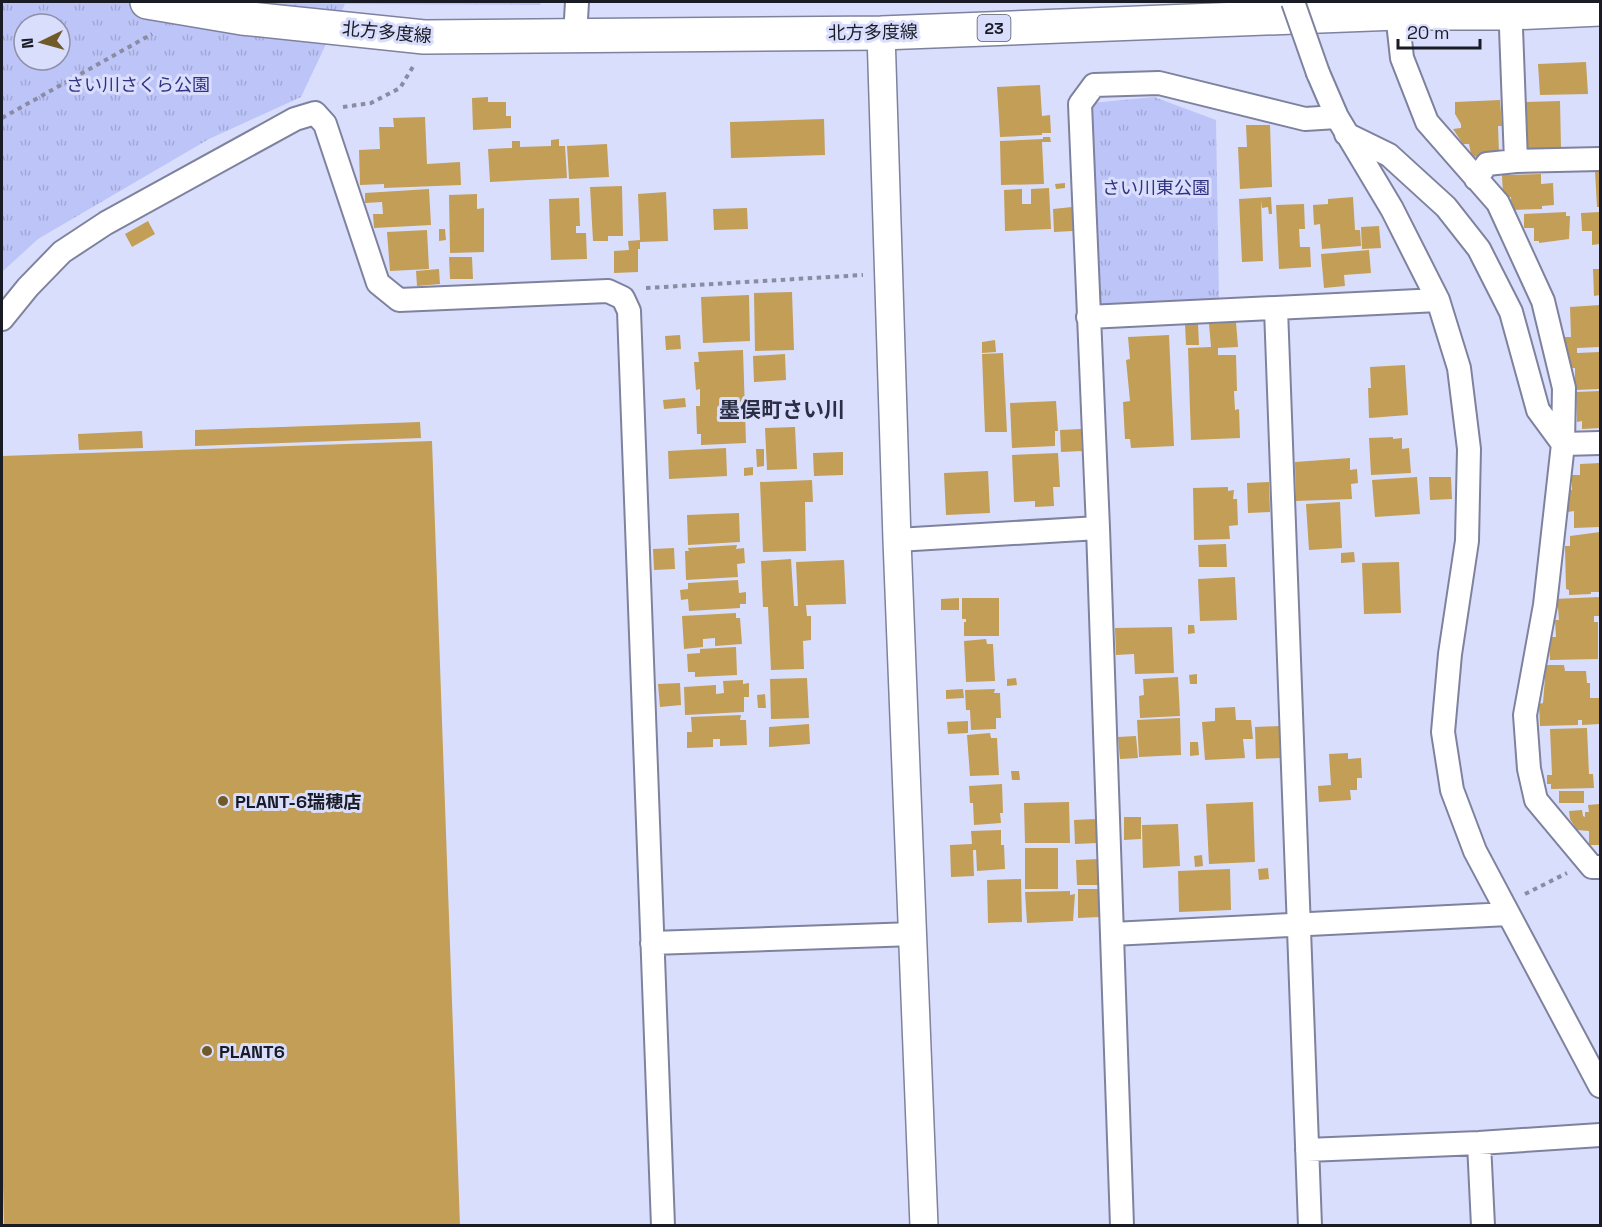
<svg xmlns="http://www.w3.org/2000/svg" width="1602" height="1227" viewBox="0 0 1602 1227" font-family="'Space Grotesk','Noto Sans JP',sans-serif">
<defs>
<pattern id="grass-tufts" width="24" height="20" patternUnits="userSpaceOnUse" patternTransform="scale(1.5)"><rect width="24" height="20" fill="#bdc4f8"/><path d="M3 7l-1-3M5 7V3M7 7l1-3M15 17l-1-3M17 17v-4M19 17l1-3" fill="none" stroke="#a2a8d4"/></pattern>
</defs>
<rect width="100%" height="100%" fill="#dadefd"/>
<!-- grass -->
<path fill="url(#grass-tufts)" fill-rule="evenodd" d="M2,2h539l-1,3 -195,-1 -44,93 -92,42 -171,100 -36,33zM24,24h36v36h-36z
M1154,97l62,23 3,180 -121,5 -7,-202z"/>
<!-- building -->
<path fill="#c29e56" d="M1586,62l2,32 -48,1 -2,-31z
M1040,85l2,31 8,-1 1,18h-9v2l-42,2 -3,-50z
M488,97v5h18v14h5v12l-38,2 -1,-32z
M1500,100l2,26h-4l1,27 -26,4 -2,-3 -2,-10h-6l-10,-15 8,-1v-4l-6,-10v-12z
M1560,101l1,48 -33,1 -4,-5v-15h3l-1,-28z
M425,117l2,47 33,-2 1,23 -77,3v-4l-24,1 -1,-35 21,-1 -1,-22h15l-1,-9z
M824,119l1,36 -94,3 -1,-36z
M1246,125h24l2,62 -32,2 -2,-42h9z
M1043,137h7l1,5h-9l2,42 -43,1 -1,-44 43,-2z
M559,139v7h6l2,32 -77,4 -2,-33 24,-1v-7h8v6l31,-1v-6z
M607,144l2,33 -40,2 -2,-33z
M1595,171h5v36h-3z
M1541,174v10l12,-1 1,22 -12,1v3l-31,1v-13h-8l-1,-22z
M1065,183v5l-9,1 -1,-5z
M622,186l1,50h-15v5h-15l-3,-54z
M1049,188l2,41 -46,2 -1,-41 18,-1v15h9v-15z
M429,189l2,36 -57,3 -1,-14h10l-1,-12 -17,1v-10z
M666,192l2,49 -28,1v7h-2v23l-24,1v-22l15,-1 -1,-9 12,-1 -2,-46z
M477,194v15l7,-1v44l-34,1 -1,-58z
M1271,197l1,17h-3l-1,-7 -6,1 -1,-8 2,61 -21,1 -3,-63z
M1353,197l2,33h5l1,16 -39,3 -2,-25 -6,1 -1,-20 15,-1v-5z
M579,198l1,28h-4v7h10l1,26 -36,1 -2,-61z
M1304,204l1,25h-6l1,18h10l1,20 -32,2 -3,-64z
M1072,207l1,24 -19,1 -1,-23z
M747,208l1,21 -34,1 -1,-21z
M1566,212v4h4l-1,23 -30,4v-2h-5v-13h-10v-14z
M1600,212v32l-8,1v-14h-10l-1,-18z
M148,221l7,13 -23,13 -7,-13z
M1379,226l2,22 -19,1 -1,-22z
M439,229h6l1,11 -7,1z
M427,230l2,39 -39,2 -3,-39z
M1369,250l2,23 -27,2 1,11 -21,2 -3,-34z
M449,257h23l1,22h-23z
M439,269l1,15 -23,2 -1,-15z
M1593,269h7v26l-6,1z
M792,292l2,58 -39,1 -1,-58z
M749,295l1,46 -47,2 -2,-46z
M1600,305v42l-23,1v5l23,-1v37l-25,1v-22h-6v-11h-3l-1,-20h6l-1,-30z
M1236,322l2,25 -20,1v7h18l1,36h-3l1,19 4,-1 1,29 -49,2 -3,-92 23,-1 -2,-23z
M1198,323l1,22h-13l-1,-21z
M680,335l1,14 -15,1 -1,-14z
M1169,335l5,111 -43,2 -1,-9h-5l-2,-37 7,-1 -4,-41 4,-1 -2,-22z
M995,340l1,12 -14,1v-11z
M743,350l3,93 -45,2v-11h-4l-1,-28h4v-17l-4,1 -2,-28h5l-1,-10z
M1003,353l4,79h-22l-3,-78z
M785,354l1,26 -32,2 -1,-26z
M1405,365l3,50 -39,3 -1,-30h3l-1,-21z
M1600,391v37l-18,1v-8l-5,1 -1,-30z
M685,398l1,9 -22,2 -1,-9z
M1056,401l2,30h-3v15l-43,2 -2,-45z
M420,422l1,16 -226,8v-16z
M795,427l2,42 -30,1 -2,-42z
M1081,429l1,22 -21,1 -1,-22z
M142,431l1,17 -64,2 -1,-16z
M1393,437v2l9,-1v11l7,-1 2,25 -40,2 -2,-37z
M432,441l28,785h-456l-2,-81v-689z
M726,448l1,28 -58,3 -1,-28z
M756,449h8v17l-7,1z
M843,452v23l-29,1 -1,-23z
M1058,453l2,34h-7l1,19 -19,1v-6l-21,1 -2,-47z
M1350,458v12l7,-1 1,14 -7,1 1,15 -56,2 -1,-39z
M1600,463v64l-26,1v-17l-6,1 -1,-22h5v-15h8v-11z
M753,467v8l-9,1v-8z
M988,471l2,42 -44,2 -2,-42z
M1417,477l3,37 -45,3 -3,-37z
M1429,477h22l1,22 -22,1z
M812,480l1,22h-8l1,49 -43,1 -3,-70z
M1269,482l1,30 -22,1 -1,-30z
M1228,487v4l6,-1 -1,9h4l1,26 -9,1 1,13 -36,1 -1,-52z
M1340,502l2,46 -33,2 -3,-46z
M739,513l1,29 -52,3 -1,-30z
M1600,532v60h-9v2l-22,1v-5l-3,-1 -1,-43h5v-10z
M1226,544l1,23h-28l-1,-22z
M737,545l-1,4 8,-1 1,15 -8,1 1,13 -52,3 -1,-29h4l-1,-3z
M674,548l1,21 -21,1 -1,-21z
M1354,552l1,10 -14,1v-10z
M791,559l3,47h4l-2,-44 48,-2 2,44 -40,1 1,11h4v24l-8,1 1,28 -33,1 -3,-63h-5l-2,-46z
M1399,562l2,51 -37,1 -2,-51z
M1235,577l2,43 -37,1 -2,-42z
M738,580l1,13 7,-1v12h-6v4l-51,3 -1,-12 -7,1 -1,-10 8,-1v-6z
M1600,597v19h-6v6h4v37l-48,1 -1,-23h7l-1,-17h4l-1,-13 -5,1v-9z
M959,598v12h-18v-11z
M962,598h37v38h-35v-14h2v-3h-4z
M736,613v5h4l2,26 -27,2v-8l-12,1v8l-19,2 -2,-33z
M1188,625h6l1,8 -7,1z
M1172,627l2,46 -39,1 -1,-20 -18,1 -1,-27z
M986,639l1,5h6l2,37 -29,1 -2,-41z
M736,647l1,28 -42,2v-5h-7l-1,-18 13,-1v-4z
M1546,665h18l1,6h21l1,12h3v15h10v26l-18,1v-5h-4v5l-38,1 -1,-22 4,-1z
M1197,674v10h-7l-1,-9z
M1178,677l2,39 -40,2 -1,-22 5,-1 -1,-16z
M807,678l2,40 -38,1 -1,-40z
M1016,678l1,7 -10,1v-7z
M743,680v4l6,-1v14h-5v15l-59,3 -1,-28 32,-2v9l8,-1 -1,-12z
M680,683l1,22 -21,2 -2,-23z
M963,689l1,9 -18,1v-9z
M995,689l-1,4h6l1,25h-5v11l-25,1 -1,-20h-4l-1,-20z
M765,694l1,14h-8l-1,-13z
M1235,707l1,13h15l2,19h-10l2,19 -40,2 -3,-38 13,-1v-13z
M741,715l-1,5h6l1,25 -27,1v-7h-7v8l-26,1v-16h5l-1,-15z
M1180,718l1,37 -42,2 -2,-37z
M968,721v12l-20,1 -1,-12z
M809,724l1,20 -41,3v-20z
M1279,726l1,32 -24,1 -1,-32z
M1587,728l2,46h4l1,14 -43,1v-5h-4v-9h5l-2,-46z
M990,733l1,5h6l2,37 -29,1 -3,-41z
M1136,736l2,22 -18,1 -2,-22z
M1190,742h8l1,13 -9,1z
M1348,753v6l13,-1 1,20h-5v12h-7l1,10 -32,2 -1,-16 13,-1 -2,-31z
M1011,771h8l1,9h-8z
M1002,784l1,29h-3l1,10 -27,2 -1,-22h-3l-1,-17z
M1559,791h25v12h-25z
M1069,802l1,41h-45l-1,-40z
M1253,802l2,60 -46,2 -3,-60z
M1600,804v41h-11v-14l-12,-1 -7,-11 -1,-8 13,-1 1,6 2,1v-5h4l-1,-7z
M1124,817h17v22l-17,1z
M1096,819l1,24 -22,1 -1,-24z
M1178,824l2,42 -37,2 -1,-43z
M1001,830v15h3l1,24 -28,2 -1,-21h-3l1,26 -23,1 -1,-32 22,-1 -1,-13z
M1025,848h33v41h-33z
M1202,855l1,11 -8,1 -1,-11z
M1099,859l1,26h-23l-1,-25z
M1268,868l1,11 -10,1 -1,-11z
M1230,869l1,41 -52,2 -1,-41z
M1021,879l1,43 -34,1 -1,-43z
M1078,889h20l1,28 -21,1z
M1070,891v4l5,-1 -2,27 -46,2 -2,-31z"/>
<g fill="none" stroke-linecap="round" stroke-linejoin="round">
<defs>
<path id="minor" d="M575,36l2,-34
M1318,73l19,44 55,92 46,91 21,68 10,81 -2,92 -17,113 -7,78 9,58 23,61 125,235
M1346,134l43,21 57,52 33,42 32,63 27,98 25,34 1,-56 -21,-87 -45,-98 -71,-81 -25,-64 -5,-45
M1516,161l84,-2
M1476,179l11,-15 29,-3 -6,-159
M1276,309l34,917
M1088,317l350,-17
M2,319l26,-32 34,-35 44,-29 189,-104 20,-6 10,11 53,159 21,17 209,-9 15,7 6,13 34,915
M1600,443l-37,1 -18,161 -20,110 4,54 7,31 56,67h8
M897,540l201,-12
M1112,934l396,-20
M652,943l262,-9
M1479,1143l4,83
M1307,1150l172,-7 121,-8
M1122,1226l-24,-698 -18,-424 14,-19 65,-2 146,36 32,-2"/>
<path id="tertiary" d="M881,33l16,507 27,686"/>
<path id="primary" d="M147,2l95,16 182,19 457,-4 516,-20h113l90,-4"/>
</defs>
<!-- minor casing -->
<use href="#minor" stroke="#7e829e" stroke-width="26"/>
<!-- tertiary casing -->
<use href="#tertiary" stroke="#7e829e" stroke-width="30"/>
<!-- primary casing -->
<use href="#primary" stroke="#7e829e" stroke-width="36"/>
<!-- path -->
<path stroke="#898ca2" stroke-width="4" stroke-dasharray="4.5 4.5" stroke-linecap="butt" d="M343,107l28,-4 29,-15 14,-23
M2,118l150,-84
M646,288l217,-13
M1525,894l42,-21"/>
<!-- minor -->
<use href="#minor" stroke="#fff" stroke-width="22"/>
<!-- tertiary -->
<use href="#tertiary" stroke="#fff" stroke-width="27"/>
<!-- primary -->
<use href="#primary" stroke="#fff" stroke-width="33"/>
<defs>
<path id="minor-bridge" d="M1293,2l25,71"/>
</defs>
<!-- minor-bridge casing -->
<use href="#minor-bridge" stroke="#7e829e" stroke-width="26" stroke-linecap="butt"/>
<!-- minor-bridge -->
<use href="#minor-bridge" stroke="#fff" stroke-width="22"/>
</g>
<!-- markers -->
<g fill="#715a2a" stroke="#dadefd" stroke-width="2">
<circle cx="223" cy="801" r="6"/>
<circle cx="207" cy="1051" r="6"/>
</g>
<g text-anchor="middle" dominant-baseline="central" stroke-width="6" stroke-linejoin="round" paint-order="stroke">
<!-- shield labels -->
<rect fill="#dadefd" stroke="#535666" stroke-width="1.5" x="977.5" y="15" width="33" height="26" rx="4.5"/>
<g font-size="16" font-weight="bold" fill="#191b25">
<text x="994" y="28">23</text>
</g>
<!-- street labels -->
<g font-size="18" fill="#191b25" stroke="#dadefd">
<text transform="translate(387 32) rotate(5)">北方多度線</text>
<text transform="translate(873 32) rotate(-1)">北方多度線</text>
</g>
<!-- park labels -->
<g font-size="18" fill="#323080" stroke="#dadefd">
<text x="138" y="84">さい川さくら公園</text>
<text x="1156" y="187">さい川東公園</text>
</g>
<!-- poi labels -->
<g font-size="18" font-weight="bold" fill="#191b25" stroke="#dadefd" text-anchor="start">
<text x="235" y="801">PLANT-6瑞穂店</text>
<text x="219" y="1051">PLANT6</text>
</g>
<!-- quarter labels -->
<g font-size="21" font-weight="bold" fill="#2b2e45" stroke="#dadefd">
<text x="782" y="409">墨俣町さい川</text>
</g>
</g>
<!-- border -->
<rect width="1602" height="1227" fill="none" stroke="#191b25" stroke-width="6"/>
<!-- north arrow -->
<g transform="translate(42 42) rotate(265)"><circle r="28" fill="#dadefd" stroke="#8d90a7" stroke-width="1.5"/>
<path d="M0-4.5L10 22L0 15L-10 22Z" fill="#715a2a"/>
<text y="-9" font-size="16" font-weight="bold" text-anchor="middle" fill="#191b25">N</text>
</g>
<!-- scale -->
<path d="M1398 39v9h82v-9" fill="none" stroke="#191b25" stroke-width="3"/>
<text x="1407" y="39" font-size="18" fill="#191b25" stroke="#dadefd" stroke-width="4.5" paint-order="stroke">20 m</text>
</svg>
